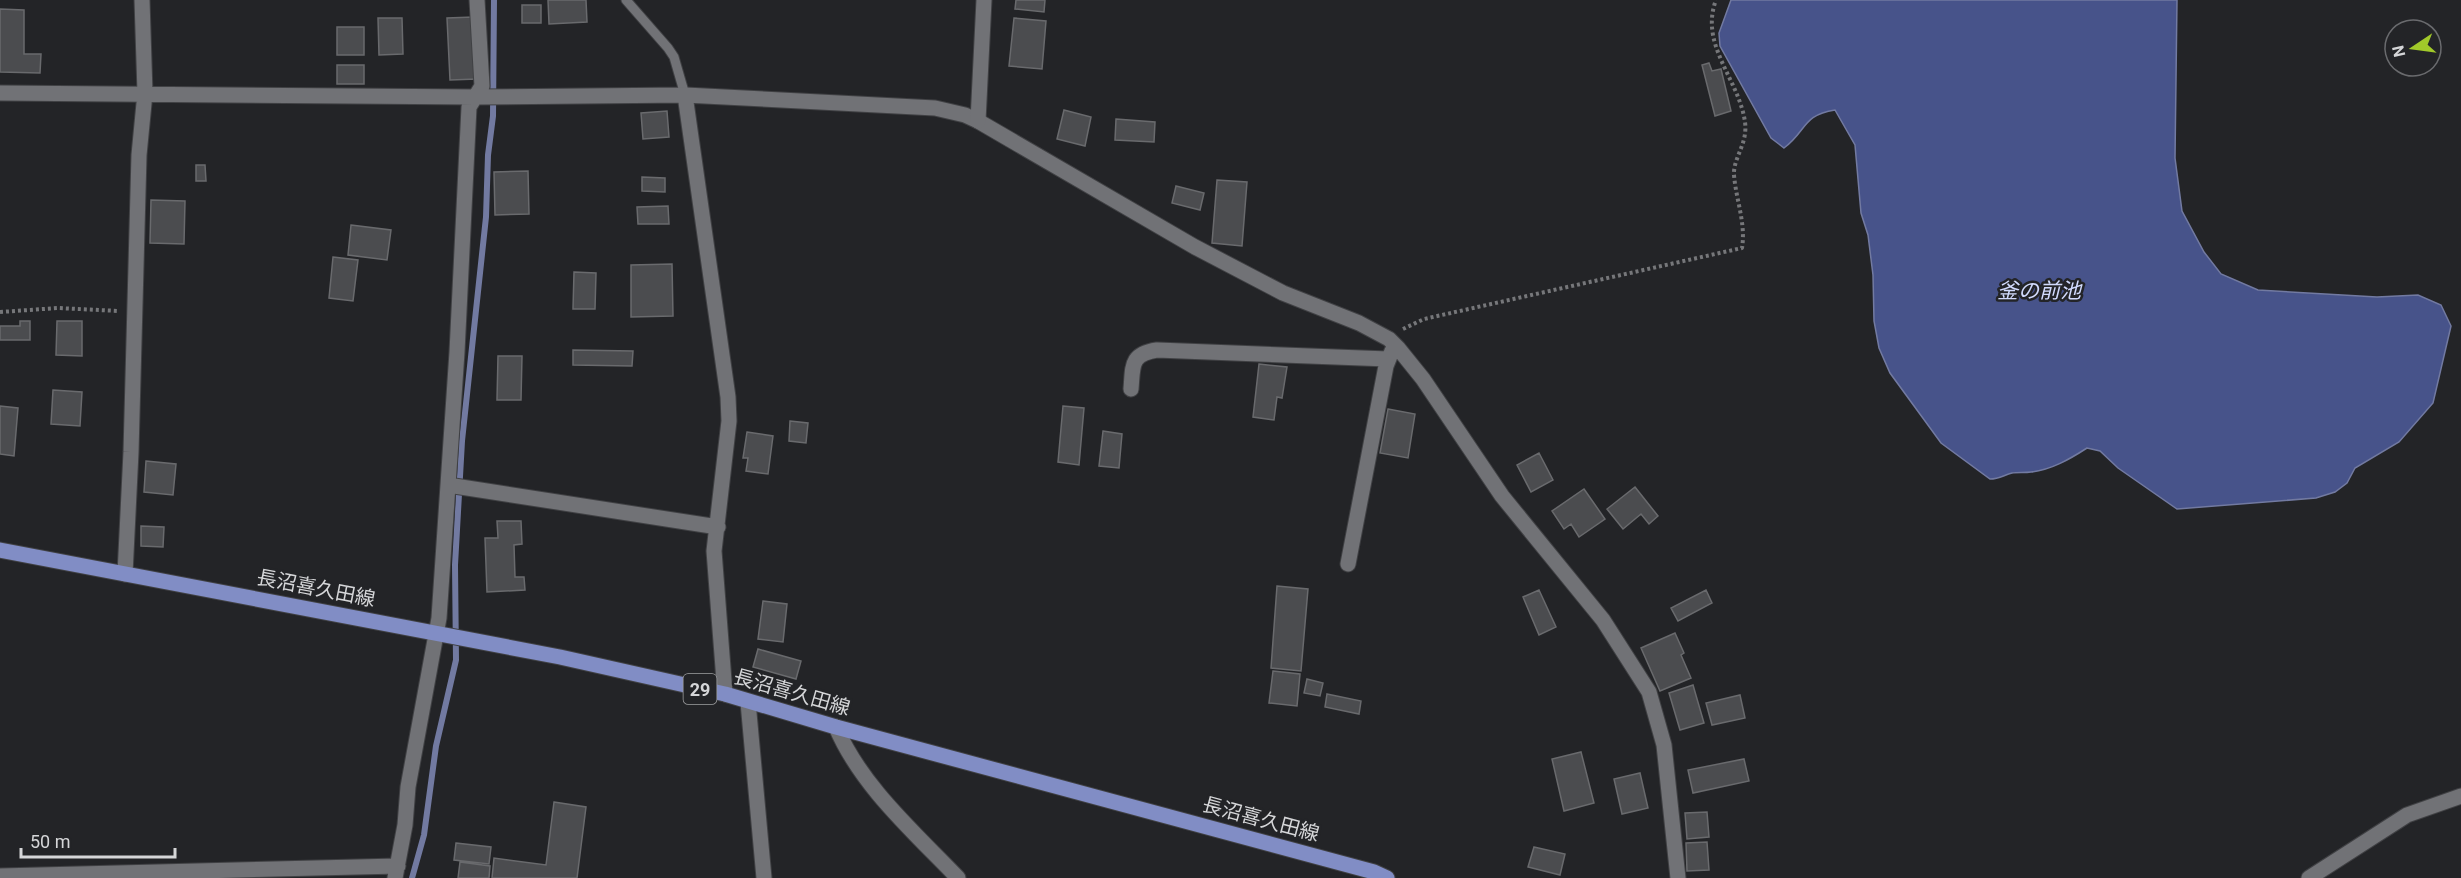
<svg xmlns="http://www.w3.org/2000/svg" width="2461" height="878" viewBox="0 0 2461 878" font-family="Roboto,'Noto Sans JP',sans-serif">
<rect width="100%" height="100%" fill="#232427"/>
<!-- water -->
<path fill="#47538a" stroke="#727aa1" stroke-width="1.5" d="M1731,0h446l-2,158 7,53 22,41 17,22 37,16 119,7 41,-2 23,10 10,21 -18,77 -34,39 -44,26 -8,15 -12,9 -19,6 -139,11 -59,-41 -18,-17 -13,-3c-17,11 -36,22 -56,24 -6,1 -13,0 -19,1 -8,2 -13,6 -22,6l-49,-36 -51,-70 -11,-25 -5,-27 -1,-46 -5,-40 -7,-22 -6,-68 -20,-35c-33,5 -28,21 -51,38l-13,-10 -51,-92 -1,-13z"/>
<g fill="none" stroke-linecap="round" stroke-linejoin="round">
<!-- stream -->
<path stroke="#727aa1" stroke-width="6" d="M412,878l12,-43 12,-89 20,-86 -1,-95 7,-124 24,-224 2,-62 5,-39 1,-116"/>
</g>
<!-- building -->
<path fill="#4b4c4f" stroke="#696a6d" stroke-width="1.5" d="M548,0h38l1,22 -38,2z
M1016,0h29l-1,12 -29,-3z
M522,5h19v18h-19z
M0,9l24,1v44h17l-1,19 -40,-1z
M473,17l4,62 -27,1 -3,-62z
M378,18h24l1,36 -24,1z
M1014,18l32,3 -4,48 -33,-3z
M337,27h27v28h-27z
M1709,63l3,8 9,-2 10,42 -16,5 -13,-51z
M337,65h27v19h-27z
M1064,110l27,7 -6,29 -28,-7z
M667,111l2,26 -26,2 -2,-26z
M1116,119l39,3 -1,20 -39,-2z
M196,165h9l1,16h-10z
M528,171l1,43 -34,1 -1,-43z
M642,177l23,1v14l-23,-1z
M1217,180l30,2 -5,64 -30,-3z
M1176,186l28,7 -4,17 -28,-7z
M151,200l34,1 -1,43 -34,-1z
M668,206l1,18h-31l-1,-17z
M351,225l40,5 -4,30 -39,-5z
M333,257l25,3 -5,41 -24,-3z
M672,264l1,52 -42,1v-52z
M574,272l22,1 -1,36h-22z
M20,321h10v19h-30v-14h20z
M57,321h25v35l-26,-1z
M573,350l60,1 -1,15 -59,-1z
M498,356h24l-1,44h-24z
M1259,364l28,3 -5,31 -5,-1 -3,23 -21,-3z
M53,390l29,2 -2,34 -29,-2z
M0,406l18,2 -4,48 -14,-2z
M1063,406l21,2 -5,57 -21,-3z
M1388,409l27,5 -7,44 -28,-5z
M790,421l18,2 -2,20 -17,-2z
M1103,431l19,3 -3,34 -20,-2z
M747,432l26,4 -5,38 -22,-3 2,-13h-5z
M1539,453l14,27 -22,12 -14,-27z
M146,461l30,3 -3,31 -29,-3z
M1635,487l23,29 -9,8 -8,-10 -18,15 -16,-20z
M1584,489l21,30 -26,18 -8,-13 -7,5 -12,-18z
M497,521h24l1,23 -8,1 1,32h9l1,13 -38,2 -2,-54h13z
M141,526l23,1 -1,20 -22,-1z
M1277,586l31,3 -7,82 -30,-3z
M1539,590l17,37 -17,8 -16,-38z
M1706,590l6,13 -34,18 -7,-13z
M763,601l24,3 -4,38 -25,-3z
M1675,633l9,20 -3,2 10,23 -31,13 -19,-43z
M758,649l43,12 -5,18 -43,-12z
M1273,671l27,3 -3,32 -28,-3z
M1307,679l16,4 -3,13 -16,-3z
M1693,685l11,38 -24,7 -11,-37z
M1327,694l34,7 -2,13 -34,-7z
M1740,695l5,23 -33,7 -6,-22z
M1581,752l13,51 -30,8 -12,-52z
M1744,759l5,22 -56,12 -5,-23z
M1640,773l8,35 -26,6 -8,-35z
M554,802l32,5 -9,71h-85l2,-20 52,7z
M1707,812l2,25 -22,2 -2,-26z
M1707,842l2,28 -22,1 -1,-28z
M456,843l35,4 -2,17 -35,-4z
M1534,847l31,7 -5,21 -32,-8z
M460,862l30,4 -1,12h-31z"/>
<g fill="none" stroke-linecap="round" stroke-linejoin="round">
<defs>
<path id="lane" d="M626,0l42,48 6,9 11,38"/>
<path id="street" d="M0,93l476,4 209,-2 250,13 30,7 13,6 217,126 88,46 76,30 30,16 9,9 25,31 79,117 101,124 46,72 15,53 14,133
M685,95l43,302 1,24 -15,130 11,143
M1131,389c2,-23 -1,-35 26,-39l231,9
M448,485l270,42
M1348,564l38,-198 6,-15
M125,574l6,-122 8,-297 6,-62 -3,-93
M748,702l16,176
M836,727c25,59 78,105 122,151
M0,876l398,-10
M395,878l10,-53 3,-38 31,-169 18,-266 12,-245 13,-21 -5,-86
M2309,878l98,-63 54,-19"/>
<path id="secondary" d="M978,121l6,-121"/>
<path id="primary" d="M0,550l560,107 165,37 111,33 538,145 13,6"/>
</defs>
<!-- lane casing -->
<use href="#lane" stroke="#404144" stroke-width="11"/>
<!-- street casing -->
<use href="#street" stroke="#404144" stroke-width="17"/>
<!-- secondary casing -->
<use href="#secondary" stroke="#404144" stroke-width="17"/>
<!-- primary casing -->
<use href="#primary" stroke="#404144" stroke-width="17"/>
<!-- path -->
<path stroke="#76777a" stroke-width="4" stroke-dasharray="3 3" stroke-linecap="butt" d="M0,312l58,-4 61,3
M1403,329l21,-10 318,-71c4,-25 -6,-48 -8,-73 -1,-17 14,-31 11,-53 -6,-43 -46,-77 -29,-122"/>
<!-- lane -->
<use href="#lane" stroke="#717276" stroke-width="9"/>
<!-- street -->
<use href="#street" stroke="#717276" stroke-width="15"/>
<!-- secondary -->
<use href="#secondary" stroke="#717276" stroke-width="15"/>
<!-- primary -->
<use href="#primary" stroke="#818dc5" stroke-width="15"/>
</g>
<g text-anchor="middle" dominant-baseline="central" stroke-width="5" stroke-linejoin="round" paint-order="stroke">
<!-- shield labels -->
<rect fill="#232427" stroke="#a0a1a3" stroke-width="1.5" x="683.5" y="674" width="33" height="30" rx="4.5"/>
<g font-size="18" font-weight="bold" fill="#d5d6d8">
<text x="700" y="689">29</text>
</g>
<!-- street labels -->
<g font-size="20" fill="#d5d6d8" stroke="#232427">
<text transform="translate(316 588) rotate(11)">長沼喜久田線</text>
<text transform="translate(792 692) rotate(16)">長沼喜久田線</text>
<text transform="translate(1261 819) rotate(15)">長沼喜久田線</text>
</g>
<!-- water labels -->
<g font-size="21" font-style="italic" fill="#d1dafc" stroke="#232427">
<text x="2039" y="291">釜の前池</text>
</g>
</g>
<!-- north arrow -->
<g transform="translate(2413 48) rotate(257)"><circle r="28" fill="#232427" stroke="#6a6b6e" stroke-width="1.5"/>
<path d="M0-4.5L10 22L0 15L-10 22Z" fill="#a1c92a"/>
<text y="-9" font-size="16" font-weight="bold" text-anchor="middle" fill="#d5d6d8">N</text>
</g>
<!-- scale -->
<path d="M21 848v9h154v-9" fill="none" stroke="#d5d6d8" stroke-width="3"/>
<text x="30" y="848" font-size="18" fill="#d5d6d8" stroke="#232427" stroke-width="4.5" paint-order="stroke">50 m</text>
</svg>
